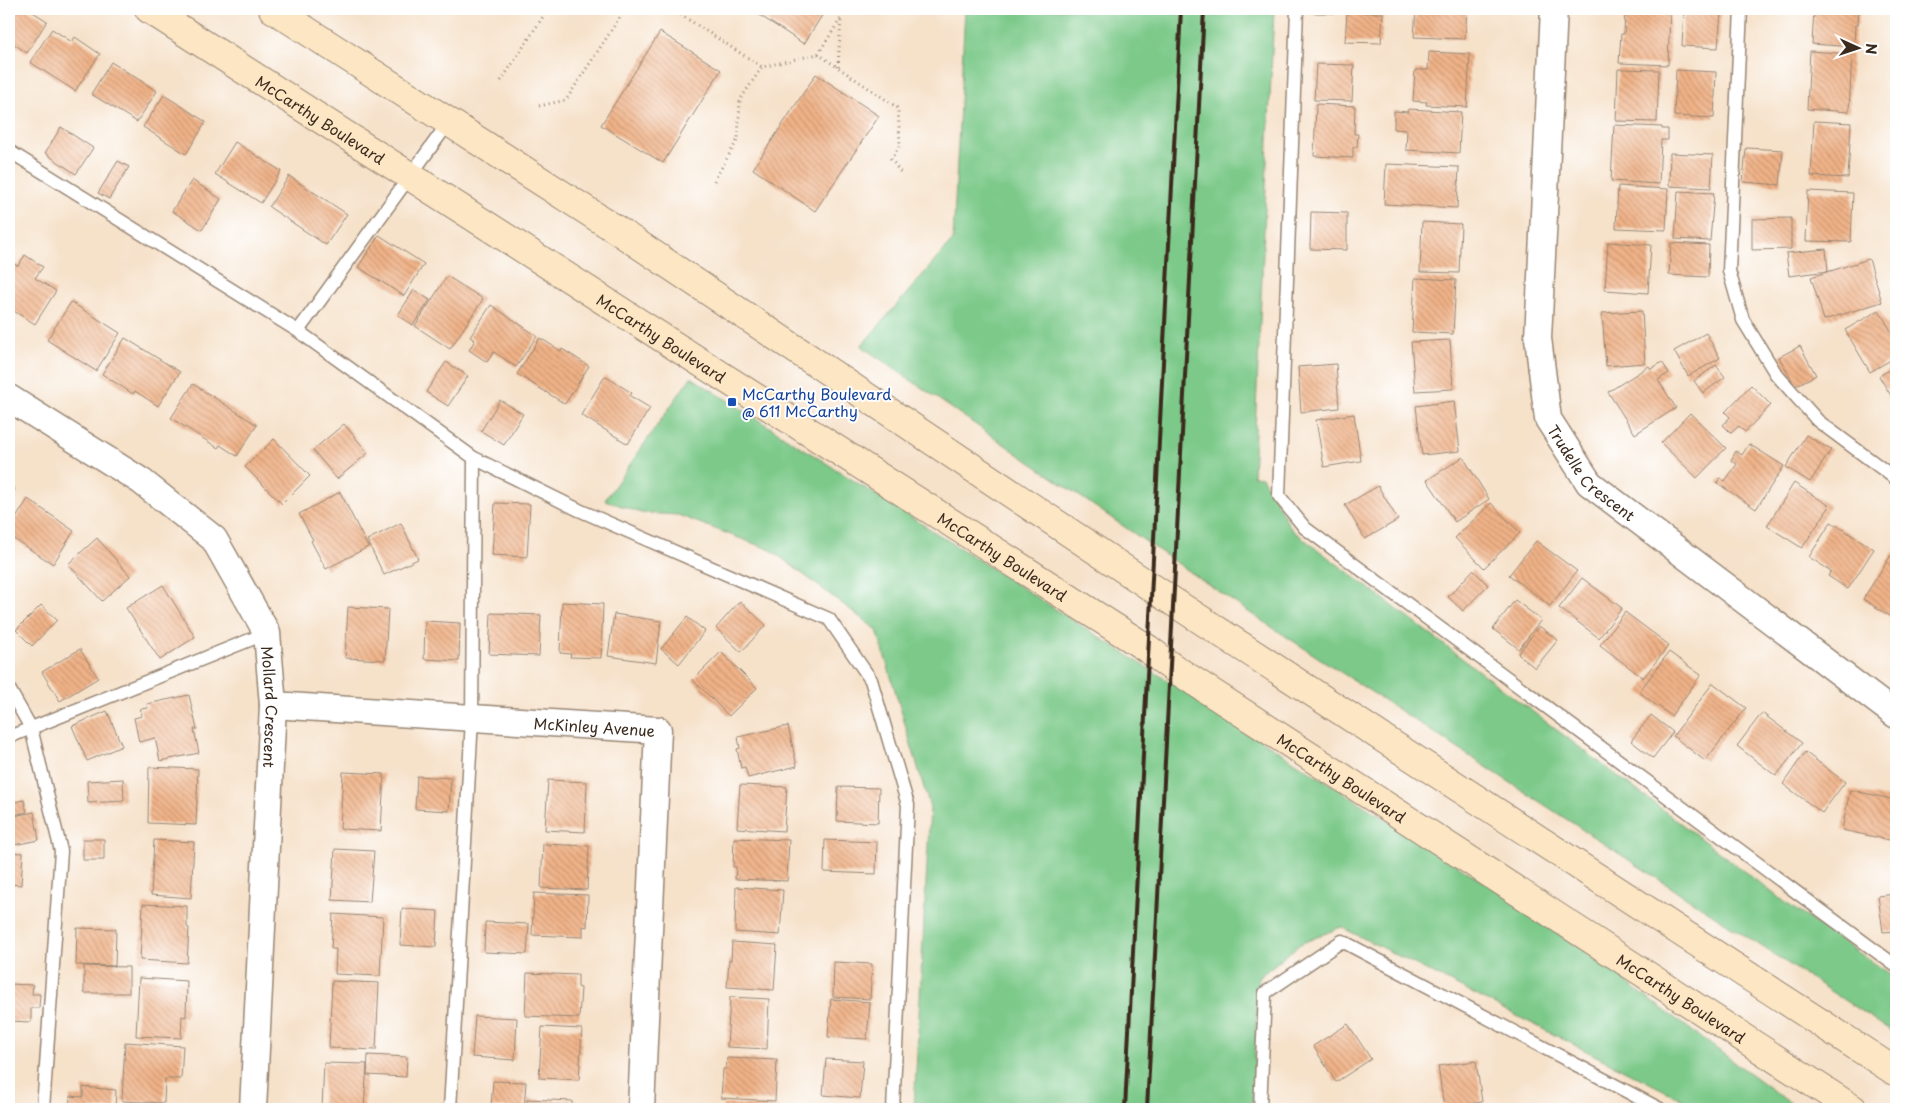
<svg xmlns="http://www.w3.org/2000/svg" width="1905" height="1118" viewBox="0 0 1905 1118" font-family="'Playpen Sans',sans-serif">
<defs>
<pattern id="building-back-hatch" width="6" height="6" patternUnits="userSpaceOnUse" patternTransform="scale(1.25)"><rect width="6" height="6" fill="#f1b388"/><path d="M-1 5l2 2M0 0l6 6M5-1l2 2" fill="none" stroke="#c4926f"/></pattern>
</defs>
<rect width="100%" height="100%" fill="#fff"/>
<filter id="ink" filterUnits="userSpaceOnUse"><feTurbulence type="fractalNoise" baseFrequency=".02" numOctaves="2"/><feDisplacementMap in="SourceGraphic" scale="10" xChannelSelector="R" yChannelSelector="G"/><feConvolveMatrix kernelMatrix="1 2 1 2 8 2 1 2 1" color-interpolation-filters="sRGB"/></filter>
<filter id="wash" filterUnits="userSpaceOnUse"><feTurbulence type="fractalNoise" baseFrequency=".0096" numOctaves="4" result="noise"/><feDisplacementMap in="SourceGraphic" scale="20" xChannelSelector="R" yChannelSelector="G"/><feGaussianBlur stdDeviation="1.12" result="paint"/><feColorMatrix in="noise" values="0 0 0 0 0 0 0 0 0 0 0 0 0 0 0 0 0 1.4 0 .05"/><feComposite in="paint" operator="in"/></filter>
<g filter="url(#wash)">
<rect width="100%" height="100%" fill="#f6e1c9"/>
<!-- grass -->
<path fill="#7bc989" stroke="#5b7a54" d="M965,9h309l-21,467 9,1 30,53 498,376 106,72v56l-649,-423 -386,-265 92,-106z
M691,377l840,535 267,197h-97l-360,-182 -41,17 -41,33 -7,132h-338l16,-301 -53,-178 -106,-80 -93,-35 -37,-2 -36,-13z"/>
<g id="blocks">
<!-- building -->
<path fill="url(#building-back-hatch)" d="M9,9h19l19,12 -20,32 -13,-9 -5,8z
M750,9h76l-22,35z
M1312,9h33v4h-33z
M1416,9h51l-2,30 -51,-2z
M1625,9l45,1 -2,55 -49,-2 2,-29h3z
M1684,9l37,3 -3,36 -36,-2z
M1814,9h45l-1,16h-3l-1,22 -42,-3z
M1347,12l36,1 -2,30 -36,-1z
M52,29l20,13 3,-5 25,17 -25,37 -45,-29z
M660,32l61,38 -58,93 -62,-38z
M1810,51l42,3 -3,58 -42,-3z
M1429,52l41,2 -3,53 -41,-2 1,-3 -14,-1 2,-31h13z
M111,62l46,29 -20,31 -46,-28z
M1316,64l38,1 -2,36 -38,-1z
M1618,69l41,1 -2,52 -41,-1z
M1676,70l40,2 -2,46 -40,-2z
M816,74l63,42 -64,95 -62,-42z
M164,95l42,27 -20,32 -43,-27z
M1316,104l39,2 -1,28h4l-1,13h-4v11l-39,-2z
M1408,109l53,3 -2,41 -53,-3 1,-20 -13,-1v-18l14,1z
M1814,121l37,2 -3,55 -37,-2z
M1614,125l48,2v2h6v11h-7l-2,44 -48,-3z
M61,127l32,21 -17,26 -31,-21z
M235,142l46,29 -20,32 -46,-29z
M1746,148l37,2 -3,35 -37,-3z
M1670,153l43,2 -2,33 -42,-2z
M118,161l11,6 -20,32 -11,-6z
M1386,164l73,3 -2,41 -73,-4z
M289,176l58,38 -21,31 -57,-38z
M192,180l29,19 -19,31 -30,-19z
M1618,186l50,3 -2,41 -50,-2z
M1678,191l36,2 -4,48 -35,-2z
M1808,191l45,2 -2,49 -45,-1z
M1311,212l36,1v37l-37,-1z
M1791,218v31l-39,1v-31z
M1422,222l39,2 -2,49 -39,-1z
M379,235l45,29 -20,32 -46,-29z
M1608,242l43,3 -3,48 -43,-3z
M1671,243l38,2 -1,32 -39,-2z
M1826,249l2,22 -39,5 -3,-23z
M25,255l18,12 -8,11 21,13 -21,33 -26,-16v-47l9,5z
M1869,259l13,43 -58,18 -13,-43z
M447,276l36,23 -33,50 -35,-23z
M1415,278l41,2 -3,54 -41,-2z
M414,290l16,10 -17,25 -15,-10z
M71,302l49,31 -24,38 -49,-31z
M491,305l46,31 -21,31 -22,-15 -7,10 -18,-12 6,-10 -5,-3z
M1879,310l17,30v17l-26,15 -25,-42z
M1642,311l3,52 -39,3 -4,-53z
M1706,333l14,25 -32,18 -14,-25z
M125,338l55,34 -22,34 -23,-15 -2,3 -31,-20z
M540,338l21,13 1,-2 27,17 -24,38 -48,-30z
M1450,340l3,49 -38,2 -4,-49z
M1800,346l16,29 -21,11 -16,-29z
M446,362l22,14 -20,30 -22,-14z
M1662,362l7,11 -11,7 18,28 -41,26 -27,-42 41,-26 2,3z
M1336,364l3,44 -38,4 -3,-45z
M1716,365l9,12 -22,16 -9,-12z
M1896,366v38l-17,-28z
M605,376l27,17 -2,3 20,12 -22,36 -47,-29z
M193,384l64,41 -20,31 -17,-11 -2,3 -47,-30z
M1751,385l20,20 -26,27 -6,-6 -8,7 -8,-8 7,-8 -5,-5z
M500,400l23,14 -19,31 -23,-14z
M1454,401l6,50 -38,4 -6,-49z
M1690,413l36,35 -29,30 -36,-35z
M1354,414l7,47 -37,6 -8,-47z
M344,424l24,29 -31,26 -24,-29z
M1806,435l25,15 -21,32 -24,-15z
M274,439l36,37 -28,28 -37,-37z
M1749,444l35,22 -28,43 -39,-26 3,-5 5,3 12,-17 -6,-4 5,-9 6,4z
M1463,457l26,42 -34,23 -28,-42z
M1794,483l36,23 -28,42 -35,-22z
M9,485l6,4 -6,11z
M1378,486l20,34 -33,19 -20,-34z
M340,492l28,55 -42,22 -15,-28 2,-1 -14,-26z
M28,499l46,32 -21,33 -44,-28v-7z
M495,503l35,1 -3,53 -35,-2z
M1491,503l29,30 -36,35 -29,-30z
M1831,522l43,27 -26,40 -20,-13 3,-5 -22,-14z
M401,523l17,36 -34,16 -17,-35z
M97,538l33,38 -28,25 -34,-37z
M1536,541l41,30 -27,35 -41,-31z
M1893,552l3,2v66l-33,-21z
M1473,570l15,15 -25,26 -15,-14z
M1582,578l40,30 -23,30 -40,-30z
M163,585l32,52 -35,23 -34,-52z
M1515,600l26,20 -22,29 -26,-20z
M740,601l26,24 -25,27 -25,-24z
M562,602l41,2 -2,54 -31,-1 1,-3 -11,-1z
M41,605l16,15 -25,26 -16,-16z
M348,607l40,2 -3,51 -40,-2z
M1625,612l44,33 -26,33 -43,-33z
M491,613l50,2 -2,41 -50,-2z
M614,614l47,7 -5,42 -48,-7z
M687,617l18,14 -26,33 -18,-15z
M425,621l35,2 -1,38 -35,-2z
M1539,626l19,14 -23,28 -17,-14z
M80,649l18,29 -38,23 -18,-29z
M721,652l36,36 -28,28 -36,-36z
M1669,652l32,23 -30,41 -32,-24z
M1713,683l33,25 -41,53 -32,-25z
M189,695l8,34h-3l5,24 -39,8 -5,-23 -16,4 -5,-24 8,-2 -2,-7 8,-1 -1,-4z
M107,711l15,35 -35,15 -15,-35z
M1762,713l40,30 -26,33 -39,-30z
M1651,715l22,17 -20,26 -22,-17z
M788,726l9,40 -49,12 -3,-11 -4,1 -4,-19 3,-1 -2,-11z
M1805,752l40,30 -23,31 -39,-29z
M149,767l49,2 -2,56 -48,-2z
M343,772l41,2 -3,57 -41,-2z
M417,776l34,2 -2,33 -34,-2z
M123,779l1,22 -36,2 -1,-22z
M548,780l39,2 -2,50 -40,-2z
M740,785l47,2 -3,44 -47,-3z
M838,787l41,1 -1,35 -41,-2z
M1850,790l46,10v31l-2,10 -52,-11z
M24,800l3,12 -18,4v-13z
M34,812l5,28 -30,6v-29z
M734,838l55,2 -2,41 -52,-2 1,-12h-3z
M83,839h21v21h-21z
M154,840l40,2 -3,56 -40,-3z
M825,840l52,2 -1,32 -52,-2z
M543,844l46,2 -2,44 -46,-2z
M335,849l39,2 -4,51 -38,-2z
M9,852l14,1 -2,32 -12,-1z
M736,887l47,3 -3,45 -45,-3z
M534,893l54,2 -1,32 -4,-1v11l-51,-2z
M1896,894v37l-13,1 -5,-36z
M143,904l44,2v21l2,1 -2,35 -47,-3z
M402,909l36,2 -2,36 -36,-2z
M333,914l50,3 -3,59 -45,-2 1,-25h-5z
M485,922l44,2 -2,30 -43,-2z
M77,928l39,1 -1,37 -39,-1z
M732,942l45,3 -3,45 -47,-3 2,-27h2z
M834,962l38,2 -2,35 -37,-2z
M84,966l45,1v26h-45z
M527,973l51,2v12l3,1 -2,30 -54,-2z
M139,978l48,3 -1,36 -4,-1 -1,22 -45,-2z
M332,981l47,2 -3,67 -47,-2z
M9,984l24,1 -1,9h8l-1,14h-8v14l-22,-1z
M730,997l39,2 -2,50 -40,-2z
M831,999l39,3 -3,37 -39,-2z
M475,1016l42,2 -2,42 -43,-3z
M1348,1024l23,35 -35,23 -23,-36z
M542,1027l40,2 -3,51 -40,-2z
M125,1042l58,4 -2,33h-16l-1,24 -42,-2z
M368,1055l39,2 -1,20 -39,-2z
M727,1058l50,2 -2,41 -54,-3 2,-29h3z
M826,1059l37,2 -3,37 -37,-3z
M1476,1061l6,41 -38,6 -6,-42z
M324,1063l43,1 -3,45h-42z
M493,1081l33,1 -2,27 -33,-2z
M83,1087l33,3 -1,19h-46l1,-13 13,1z
M527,1099l45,2v8h-45z
M723,1104l55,3v2h-55z
M825,1107l19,1v1h-20z"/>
</g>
</g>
<g filter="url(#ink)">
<use href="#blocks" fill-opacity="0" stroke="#988674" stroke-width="1"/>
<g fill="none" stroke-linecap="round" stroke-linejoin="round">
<defs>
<path id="service" d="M1297,9l-18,487 26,32 591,438
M1741,9l-12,262 14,49 33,54 42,47 78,58
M9,151l289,180 176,127 105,52 250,109 42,61 37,125 -15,304
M298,331l151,-209
M9,689l22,39 30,123 -18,258
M9,737l258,-104
M450,1109l22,-390 2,-261
M1260,1109l5,-116 77,-52 318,168"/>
<g id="minor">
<path id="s1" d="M1554,9l-16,329 10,81 41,64 307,232"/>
<path id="s2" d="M9,398l132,83 73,58 53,94 6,72 -20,404"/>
<path id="s3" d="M273,705l385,25 -17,379"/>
</g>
<g id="secondary">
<path id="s4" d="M149,9l999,640 21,16 684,444"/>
<path d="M273,9l347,223 552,369 724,471"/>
</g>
</defs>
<!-- service casing -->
<use href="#service" stroke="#988674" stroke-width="15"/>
<!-- minor casing -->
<use href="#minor" stroke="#988674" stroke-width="29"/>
<!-- secondary casing -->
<use href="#secondary" stroke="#988674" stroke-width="30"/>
<!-- path -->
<path stroke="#988674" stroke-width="3" stroke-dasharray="1 4" stroke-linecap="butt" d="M391,9v1
M672,9l90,58
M680,14l4,-5
M818,54l80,54 2,37 -9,14 10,14
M838,67l3,-49
M501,81l47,-72
M539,106l27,-6 54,-83 -2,-8
M714,181l24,-42 2,-39 22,-33 56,-13 29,-45"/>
<!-- service -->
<use href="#service" stroke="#fff" stroke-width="12"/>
<!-- minor -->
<use href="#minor" stroke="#fff" stroke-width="26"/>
<!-- secondary -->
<use href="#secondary" stroke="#fce6c4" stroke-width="28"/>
<!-- rail -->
<path stroke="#3b2a1e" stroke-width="4" d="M1125,1109l56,-1100
M1147,1109l57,-1100"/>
</g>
</g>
<!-- markers -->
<rect fill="#1a4fb4" stroke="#fff" stroke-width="2" x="727" y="397" width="10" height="10" rx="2.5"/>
<g text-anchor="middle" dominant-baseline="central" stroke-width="4" stroke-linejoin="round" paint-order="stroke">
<!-- street labels -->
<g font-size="15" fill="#3b2a1e" stroke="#fff">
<text stroke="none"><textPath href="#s4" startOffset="204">McCarthy Boulevard</textPath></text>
<text stroke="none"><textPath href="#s4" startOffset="609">McCarthy Boulevard</textPath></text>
<text stroke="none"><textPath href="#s1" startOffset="481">Trudelle Crescent</textPath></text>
<text stroke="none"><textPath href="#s4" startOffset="1014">McCarthy Boulevard</textPath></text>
<text stroke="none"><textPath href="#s2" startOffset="431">Mollard Crescent</textPath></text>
<text stroke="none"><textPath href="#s3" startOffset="322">McKinley Avenue</textPath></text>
<text stroke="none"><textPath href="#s4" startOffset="1419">McCarthy Boulevard</textPath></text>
<text stroke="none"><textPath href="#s4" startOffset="1824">McCarthy Boulevard</textPath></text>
</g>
<!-- transit labels -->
<g font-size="15" fill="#164399" stroke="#fff" text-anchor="start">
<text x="742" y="393">McCarthy Boulevard<tspan x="742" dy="17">@ 611 McCarthy</tspan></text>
</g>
</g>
<!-- margin -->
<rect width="1905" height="1118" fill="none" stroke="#fff" stroke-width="30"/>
<!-- north arrow -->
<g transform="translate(1858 48) rotate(93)" stroke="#ffffff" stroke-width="4" paint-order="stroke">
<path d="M0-4L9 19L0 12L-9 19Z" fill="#3b2a1e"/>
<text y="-8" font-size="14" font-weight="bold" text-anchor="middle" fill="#3b2a1e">N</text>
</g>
</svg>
